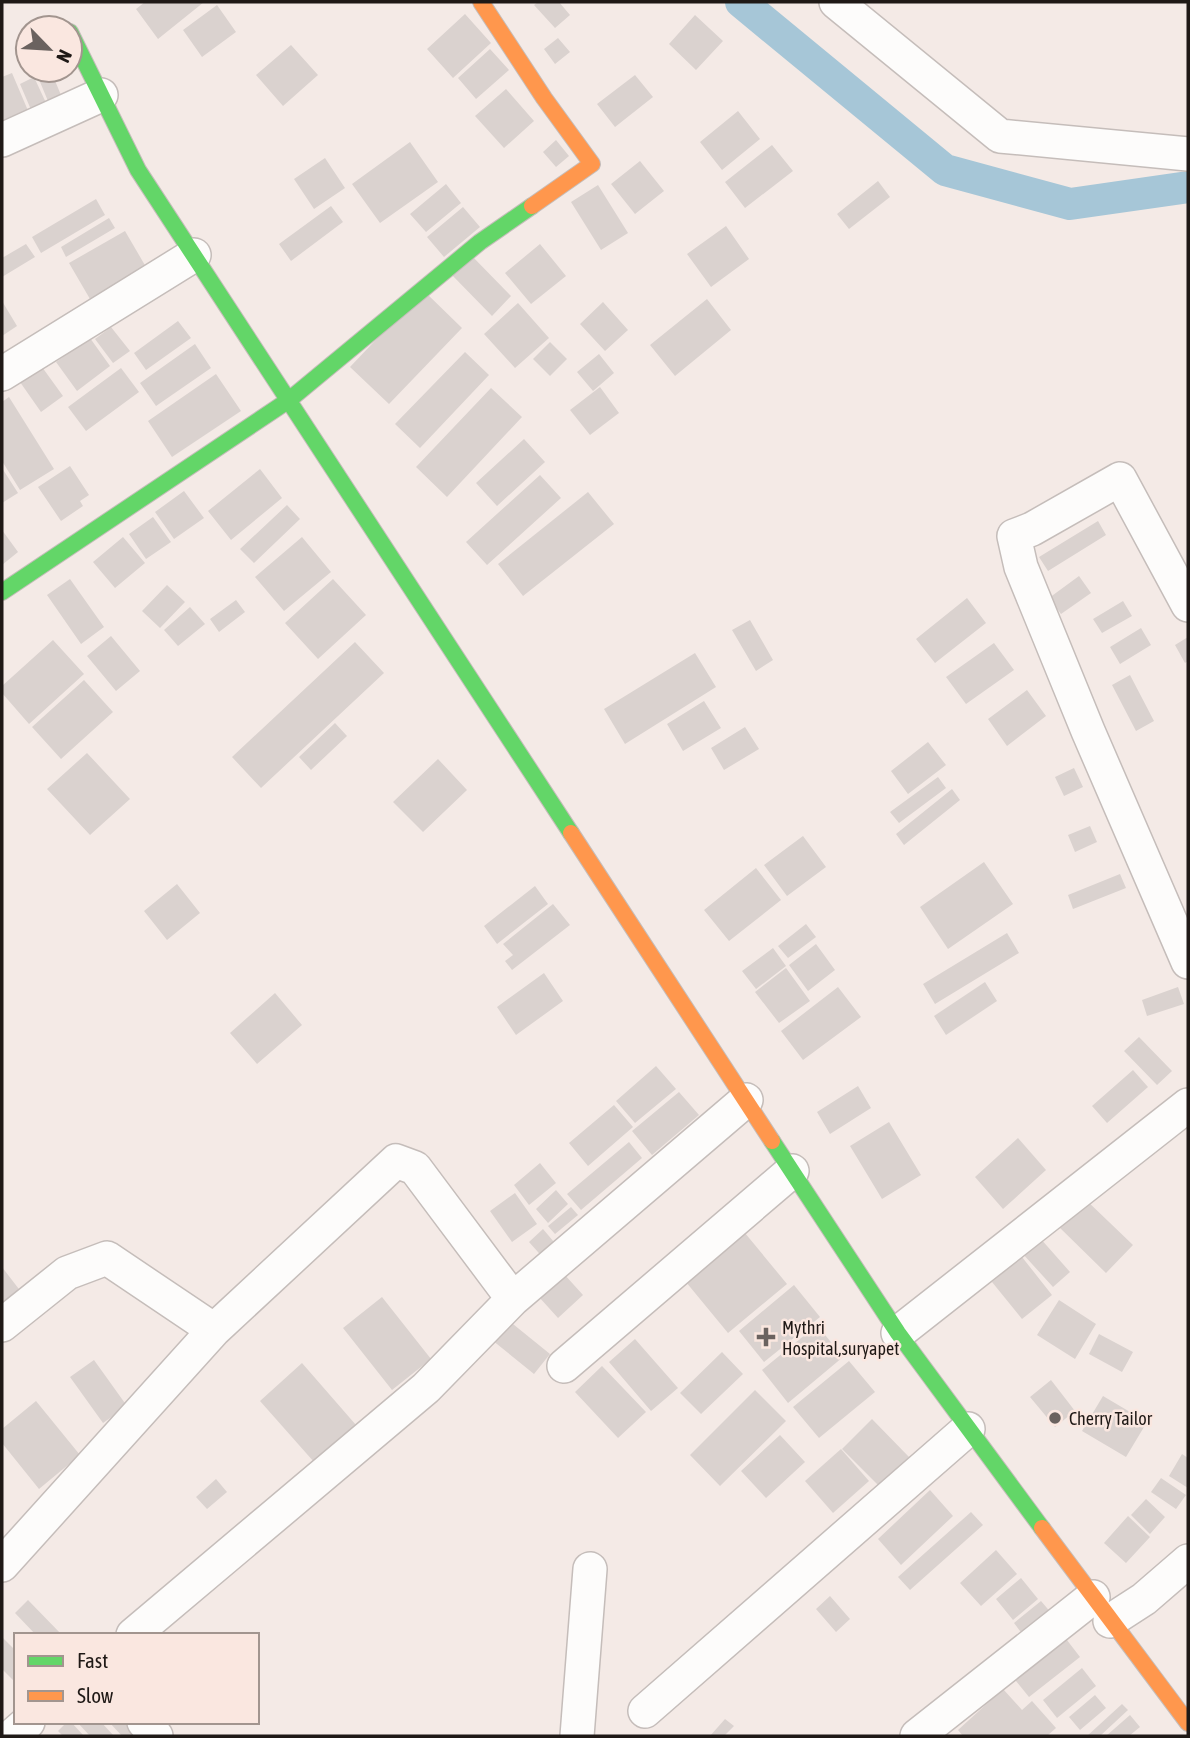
<svg xmlns="http://www.w3.org/2000/svg" width="1190" height="1738" viewBox="0 0 1190 1738" font-family="'Asap Condensed',sans-serif">
<rect width="100%" height="100%" fill="#f4eae6"/>
<g fill="none" stroke-linecap="round" stroke-linejoin="round">
<!-- canal -->
<path stroke="#a6c6d7" stroke-width="32" d="M741,2l204,168 125,34 118,-17"/>
</g>
<!-- building -->
<path fill="#dad2cf" d="M145,2h59l-46,37 -22,-30z
M538,2h21l11,13 -15,13 -21,-23z
M217,5l19,27 -34,25 -19,-27z
M465,14l26,29 -38,35 -26,-29z
M695,15l28,26 -27,29 -27,-26z
M558,38l12,14 -15,12 -11,-15z
M291,45l27,30 -35,31 -27,-31z
M490,49l19,21 -33,29 -18,-21z
M51,71l12,29 -13,6 -12,-29z
M12,73l17,40 -27,12v-48z
M635,75l18,22 -38,30 -18,-23z
M34,77l13,28 -15,7 -12,-28z
M506,89l28,32 -30,27 -29,-32z
M738,111l22,28 -38,31 -22,-28z
M556,140l13,16 -13,11 -13,-15z
M410,142l28,40 -58,41 -28,-39z
M772,145l21,26 -48,37 -20,-26z
M325,158l20,30 -31,21 -20,-30z
M640,161l24,30 -29,23 -24,-30z
M878,181l12,16 -41,32 -12,-15z
M446,184l15,19 -35,29 -16,-18z
M598,185l30,48 -27,17 -30,-48z
M96,199l9,16 -64,38 -9,-16z
M331,206l12,16 -52,39 -12,-17z
M463,207l17,20 -36,30 -17,-20z
M109,218l6,10 -49,29 -5,-10z
M726,226l23,33 -38,28 -24,-33z
M125,231l21,36 -56,32 -21,-36z
M26,244l9,13 -33,20v-19z
M540,244l26,32 -35,28 -26,-31z
M470,254l41,42 -19,20 -42,-43z
M423,290l39,38 -73,76 -39,-37z
M707,299l24,31 -56,46 -25,-31z
M2,301l15,25 -15,10z
M603,302l25,28 -23,21 -25,-27z
M518,303l31,35 -34,30 -31,-34z
M178,321l13,17 -45,32 -12,-17z
M111,327l19,24 -17,12 -18,-24z
M90,338l20,28 -33,25 -21,-29z
M550,342l17,17 -17,17 -17,-17z
M195,344l16,24 -55,38 -16,-23z
M465,352l24,23 -69,73 -25,-24z
M599,354l15,19 -21,18 -16,-19z
M42,367l21,29 -22,16 -21,-30z
M121,368l18,24 -53,39 -18,-24z
M216,374l25,37 -69,46 -24,-36z
M600,387l19,26 -29,22 -20,-25z
M491,388l31,29 -75,80 -31,-30z
M9,397l45,72 -34,21 -18,-29v-59z
M524,439l21,23 -48,44 -21,-23z
M70,466l19,29 -9,6 3,5 -22,15 -23,-34z
M2,468l16,25 -16,10z
M260,469l22,29 -51,42 -23,-29z
M540,475l21,23 -74,67 -21,-23z
M184,491l20,27 -30,21 -19,-27z
M588,492l26,32 -91,72 -25,-32z
M287,505l13,14 -46,44 -14,-14z
M153,517l18,25 -25,17 -17,-25z
M1098,521l8,14 -58,36 -9,-14z
M2,530l16,22 -16,13z
M123,537l22,26 -30,25 -22,-26z
M302,537l29,35 -47,39 -29,-34z
M1079,576l12,17 -30,21 -12,-16z
M70,579l34,48 -23,17 -34,-49z
M333,579l33,36 -48,44 -33,-36z
M167,585l18,17 -25,26 -18,-17z
M967,598l19,25 -51,40 -19,-24z
M236,600l9,12 -26,20 -9,-13z
M1123,601l9,15 -30,17 -9,-14z
M190,607l15,17 -27,22 -14,-16z
M750,620l23,40 -17,11 -24,-41z
M1141,628l10,17 -31,19 -10,-17z
M111,636l29,35 -24,20 -29,-35z
M1188,637v24l-3,2 -10,-18z
M53,640l31,34 -55,50 -27,-31v-7z
M355,642l29,31 -123,115 -29,-31z
M994,643l20,27 -48,34 -20,-27z
M695,653l21,34 -91,57 -21,-35z
M1130,675l24,46 -18,10 -24,-46z
M84,680l29,32 -52,47 -29,-32z
M1027,690l19,26 -39,30 -19,-27z
M704,701l17,27 -38,23 -16,-27z
M335,723l12,13 -36,34 -12,-13z
M745,727l14,22 -35,21 -13,-22z
M928,742l18,23 -38,29 -17,-23z
M87,753l43,46 -40,36 -43,-46z
M438,759l29,31 -44,42 -30,-30z
M1074,768l9,19 -19,9 -9,-19z
M938,777l8,11 -47,35 -9,-11z
M952,789l8,11 -56,45 -8,-11z
M1090,826l7,16 -22,10 -7,-17z
M803,836l23,31 -39,29 -23,-31z
M984,862l29,42 -65,45 -28,-42z
M756,868l25,32 -52,41 -25,-31z
M1120,874l6,14 -53,21 -5,-14z
M177,884l23,29 -33,27 -23,-29z
M535,886l13,18 -51,40 -13,-18z
M553,904l17,21 -58,45 -7,-9 8,-6 -10,-11z
M806,924l10,13 -28,21 -10,-12z
M1007,933l12,20 -84,51 -12,-20z
M816,944l19,26 -27,21 -19,-26z
M773,948l13,18 -30,23 -14,-18z
M786,968l24,33 -31,22 -24,-31z
M544,973l19,28 -47,34 -19,-28z
M985,982l12,19 -51,34 -12,-19z
M838,987l23,30 -58,43 -22,-29z
M1178,987l6,17 -37,12 -5,-16z
M275,993l27,32 -45,39 -27,-31z
M1139,1037l33,34 -15,14 -33,-34z
M656,1066l20,23 -41,34 -19,-22z
M1133,1070l15,17 -41,36 -15,-17z
M858,1086l13,22 -41,26 -13,-22z
M679,1092l20,23 -47,40 -20,-24z
M614,1105l19,22 -45,39 -19,-23z
M889,1122l32,53 -39,24 -32,-53z
M1018,1138l28,32 -43,39 -28,-32z
M629,1142l13,16 -61,52 -14,-16z
M540,1163l16,20 -27,22 -15,-20z
M556,1190l12,14 -20,19 -12,-14z
M515,1193l22,31 -25,18 -22,-31z
M1084,1198l49,47 -27,28 -48,-47z
M571,1207l7,8 -23,19 -7,-8z
M740,1227l47,57 -59,49 -47,-57z
M543,1229l16,19 -13,13 -17,-19z
M1040,1238l30,34 -17,15 -31,-34z
M1022,1257l30,38 -30,24 -30,-37z
M2,1267l23,30 -23,11z
M564,1274l19,21 -25,23 -19,-21z
M794,1285l26,32 -56,45 -25,-31z
M382,1297l49,62 -39,31 -49,-62z
M1059,1300l37,24 -21,35 -38,-24z
M508,1320l42,34 -16,20 -42,-34z
M817,1325l26,32 -55,46 -26,-33z
M1099,1334l34,18 -11,20 -33,-18z
M635,1339l43,49 -27,23 -42,-49z
M722,1352l21,22 -42,40 -21,-21z
M94,1360l33,46 -24,17 -33,-46z
M849,1361l26,31 -56,46 -26,-31z
M302,1363l54,62 -42,37 -54,-61z
M602,1366l44,46 -28,26 -43,-46z
M1051,1380l24,31 -20,16 -25,-30z
M755,1390l31,31 -66,65 -30,-31z
M1103,1396l44,26 -21,35 -44,-26z
M36,1401l44,54 -41,34 -37,-46v-14z
M872,1419l37,38 -30,29 -37,-37z
M780,1435l25,27 -39,36 -25,-27z
M841,1449l28,32 -36,32 -28,-32z
M1182,1454l6,4v30l-19,-12z
M1161,1478l25,17 -10,14 -25,-17z
M216,1479l11,13 -20,17 -11,-12z
M930,1490l23,26 -52,49 -23,-26z
M1146,1499l19,18 -15,17 -19,-19z
M971,1512l12,13 -73,65 -12,-13z
M1128,1516l22,21 -24,26 -22,-20z
M996,1550l21,24 -36,32 -21,-23z
M1021,1578l17,21 -25,21 -17,-21z
M830,1596l20,23 -14,13 -20,-23z
M28,1600l34,35h-26l-21,-22z
M1041,1601l17,20 -28,23 -16,-21z
M1060,1631l20,26 -51,40 -21,-26z
M2,1637l14,14v32l-14,-14z
M1082,1668l14,18 -39,32 -14,-18z
M1003,1689l19,21 10,-9 24,27 -9,8h-84l-5,-6z
M1095,1695l11,13 -26,22 -11,-13z
M1122,1704l6,6 -28,26h-13z
M1130,1715l10,12 -11,9h-23z
M725,1719l9,7 -10,10h-14z
M67,1722h4l13,14h-21l-5,-5z
M77,1722h24l13,14h-24z
M109,1722h18l11,14h-16z"/>
<g fill="none" stroke-linecap="round" stroke-linejoin="round">
<defs>
<path id="street" d="M836,2l164,134 188,18
M2,140l99,-45
M2,374l192,-119
M1188,605l-68,-126 -88,50 -18,7 7,31 67,164 100,231
M2,1325l65,-52 40,-15 107,72 -212,235
M214,1330l182,-169 19,7 98,131
M898,1333l290,-228
M564,1366l228,-195
M1110,1621l34,-22 44,-38
M133,1635l293,-247 87,-89 233,-199
M645,1711l323,-282
M144,1722l12,14
M12,1736l16,-14
M577,1736l13,-167
M917,1736l176,-139"/>
<path id="fast" d="M70,32l68,138 433,663
M2,592l287,-192 191,-158 52,-36
M772,1141l126,192 144,195"/>
<path id="slow" d="M481,2l63,96 48,66 -60,42
M571,833l201,308
M1042,1528l146,195"/>
</defs>
<!-- street casing -->
<use href="#street" stroke="#c5bdba" stroke-width="36"/>
<!-- fast casing -->
<use href="#fast" stroke="#c5bdba" stroke-width="18"/>
<!-- slow casing -->
<use href="#slow" stroke="#c5bdba" stroke-width="18"/>
<!-- street -->
<use href="#street" stroke="#fdfcfb" stroke-width="33"/>
<!-- fast -->
<use href="#fast" stroke="#63d668" stroke-width="16"/>
<!-- slow -->
<use href="#slow" stroke="#ff974d" stroke-width="16"/>
</g>
<!-- markers -->
<g fill="#6a625f" stroke="#fae7e0" stroke-width="2.5">
<path d="M762.5 1326.5h7v7h7v7h-7v7h-7v-7h-7v-7h7z"/>
<circle cx="1055" cy="1418" r="7"/>
</g>
<g text-anchor="middle" dominant-baseline="central" stroke-width="5" stroke-linejoin="round" paint-order="stroke">
<!-- poi labels -->
<g font-size="18" fill="#1f1916" stroke="#fae7e0" text-anchor="start">
<text x="782" y="1327">Mythri<tspan x="782" dy="21">Hospital,suryapet</tspan></text>
<text x="1069" y="1418">Cherry Tailor</text>
</g>
</g>
<!-- border -->
<rect width="1190" height="1738" fill="none" stroke="#1f1916" stroke-width="7"/>
<!-- legend -->
<rect x="14" y="1633" width="245" height="91" fill="#fae7e0" stroke="#a2958f" stroke-width="2"/>
<rect x="28" y="1656" width="35" height="10" fill="#63d668" stroke="#a2958f" stroke-width="2"/>
<text x="77" y="1668" font-size="21" fill="#1f1916">Fast</text>
<rect x="28" y="1691" width="35" height="10" fill="#ff974d" stroke="#a2958f" stroke-width="2"/>
<text x="77" y="1703" font-size="21" fill="#1f1916">Slow</text>
<!-- north arrow -->
<g transform="translate(49 49) rotate(115)"><circle r="33" fill="#fae7e0" stroke="#a2958f" stroke-width="2"/>
<path d="M0-5L12 26L0 18L-12 26Z" fill="#6a625f"/>
<text y="-10" font-size="19" font-weight="bold" text-anchor="middle" fill="#1f1916">N</text>
</g>
</svg>
